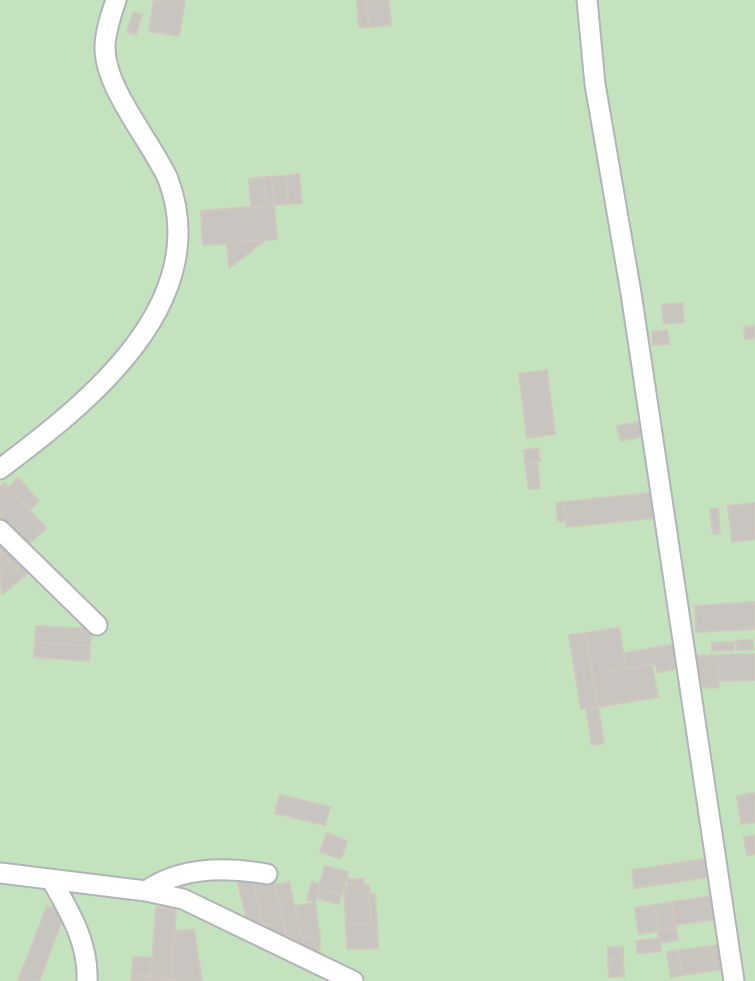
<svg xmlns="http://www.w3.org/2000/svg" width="755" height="981" viewBox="0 0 755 981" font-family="'Varela Round',sans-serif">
<rect width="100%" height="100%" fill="#ebe7e0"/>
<!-- green -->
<path fill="#c4e2be" d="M0,0h755v981h-755z"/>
<!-- building -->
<path fill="#c8c4c0" stroke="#d0c8bf" stroke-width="2" d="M154,0h31l-6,36 -30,-5z
M357,0h10l2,27h-10z
M367,0h22l2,25 -22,2z
M133,12l9,3 -6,19 -9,-2z
M299,174l3,29 -14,1 -2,-28z
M286,176l2,28 -14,1 -2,-28z
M264,177h8l2,28 -8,1z
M264,177l2,29 -15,1 -2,-28z
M274,205l3,34 -74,6 -2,-34z
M266,240l-37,28 -2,-25z
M682,303l2,19 -20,2 -2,-19z
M755,326v12l-10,1 -1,-12z
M667,330l2,14 -16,1 -1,-13z
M547,370l8,64 -28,4 -8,-64z
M639,422l3,14 -21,5 -4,-15z
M538,448l2,13 -15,2 -1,-13z
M537,461l3,27 -11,1 -4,-26z
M18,478l21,23 -10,9 -20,-23z
M5,483l41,45 -23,21 -23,-26v-36z
M658,492l3,25 -94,10 -3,-25z
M564,502l2,19 -8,1 -2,-19z
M755,503v36l-23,3 -4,-36z
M710,509h8l2,24 -7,1z
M0,537l30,34 -7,6 -23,-26z
M0,551l10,11 -10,9z
M10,562l13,15 -21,17 -2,-23z
M755,602v27l-59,3 -1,-26z
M36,626l56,3 -2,17 -55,-4z
M619,628l7,41 -34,5 -6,-41z
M586,633l12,74 -17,2 -12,-74z
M752,640l1,9 -16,1 -1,-9z
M35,642l55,4 -1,15 -55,-4z
M734,642v8l-22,1v-8z
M677,644l4,24 -24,4 -1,-8 -30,5 -3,-16z
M755,654v26l-36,1 -2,-26z
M717,655l2,32 -22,1 -1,-32z
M652,665l6,32 -60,10 -6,-33z
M598,707l6,36 -12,2 -6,-37z
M755,793v29l-14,2 -4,-28z
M280,795l50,12 -5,18 -50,-12z
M327,833l20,8 -6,18 -21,-7z
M755,835v19l-8,1 -3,-18z
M713,858l3,18 -82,12 -2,-18z
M325,866l23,6 -7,23 -23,-6z
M252,876l11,49 -14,4 -12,-50z
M274,878l9,43 -20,4 -9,-43z
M348,879h16v6l-16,1z
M289,882l11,47 -14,3 -11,-47z
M312,882l8,2 -5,18 -8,-2z
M369,885l2,38 -25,2 -2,-39z
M318,889l23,6 -2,9 -23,-6z
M369,894h6l2,29h-6z
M713,896l4,23 -42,6 -3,-23z
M672,902l4,26 -18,3 -3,-26z
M315,903l5,33 -18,2 -7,-32z
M655,905l3,26 -19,3 -4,-26z
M47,906l18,7 -26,68h-21z
M156,907l20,2 -5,68 -20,-1z
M283,921l6,25 -40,-17z
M377,923l1,25 -31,1 -1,-24z
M676,928l2,12 -18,3 -2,-12z
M300,929l4,17 -14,3 -4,-17z
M194,930l8,51h-32l4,-50z
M320,936l-1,24 -24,-12 9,-2 -2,-8z
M659,938l2,13 -23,3 -2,-13z
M726,944l3,25 -14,1 -3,-24z
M712,946l3,24 -33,5 -3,-25z
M608,947h15v11l-15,1z
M679,950l3,25 -11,2 -4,-25z
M133,957l19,1 -1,18 -19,-2z
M623,958l1,18 -15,1 -1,-18z
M132,974l39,3 -1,4h-39z"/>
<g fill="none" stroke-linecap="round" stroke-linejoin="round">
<defs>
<path id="street" d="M587,0l8,84 36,209 103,688
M0,469c87,-65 215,-166 168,-290 -17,-38 -63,-90 -63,-131 0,-16 6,-33 11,-48
M0,530l97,95
M0,873l146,18 37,8 170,82
M51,879c18,32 38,64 36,102
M146,891c34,-24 81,-24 121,-17"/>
</defs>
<!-- street casing -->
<use href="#street" stroke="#b1b4b8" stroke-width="23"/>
<!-- street -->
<use href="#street" stroke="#fff" stroke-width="19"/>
</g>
</svg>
